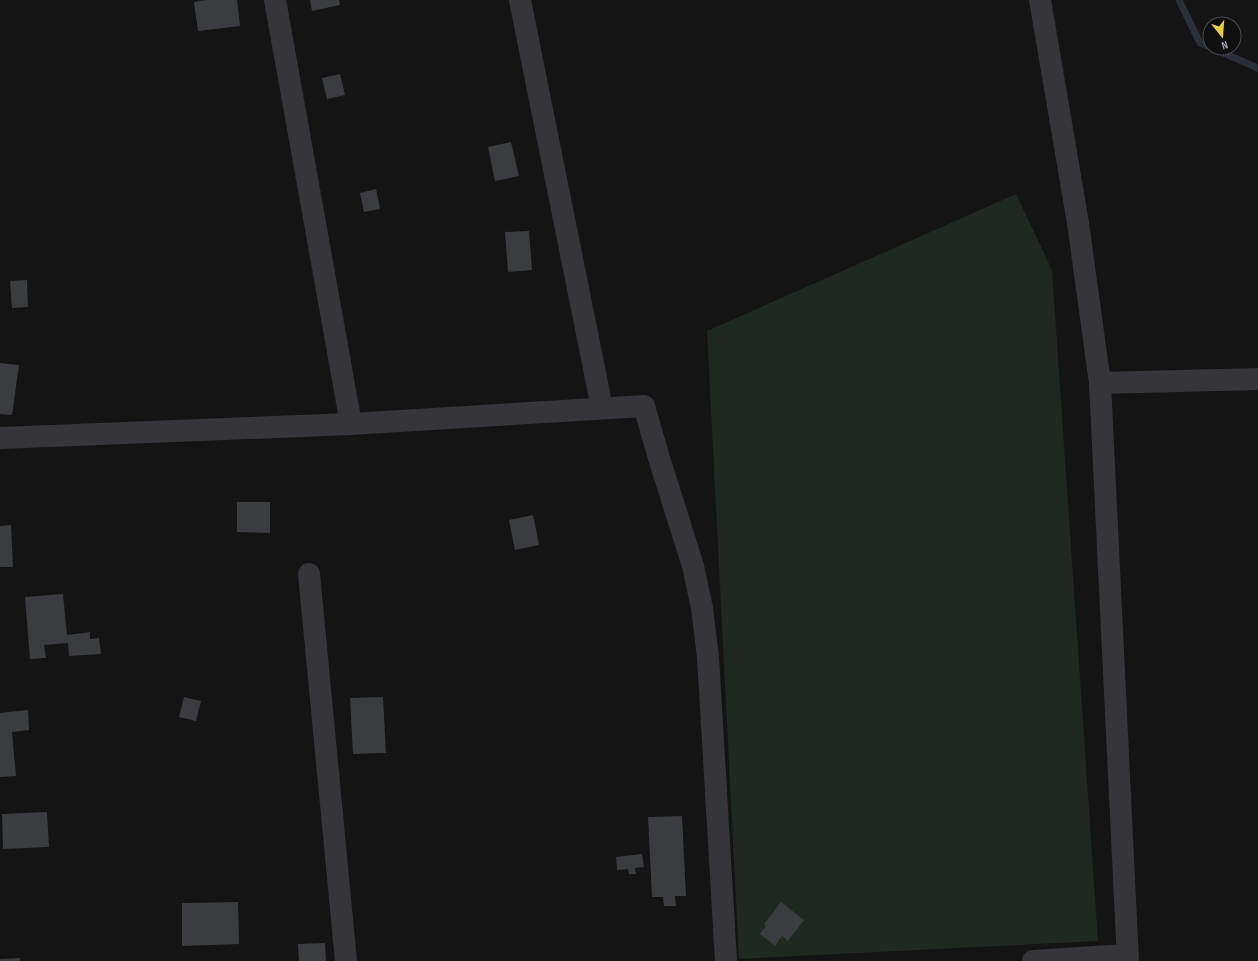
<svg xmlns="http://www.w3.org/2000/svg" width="1258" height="961" viewBox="0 0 1258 961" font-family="'Sofia Sans Condensed',sans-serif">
<rect width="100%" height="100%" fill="#141415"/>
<!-- green -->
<path fill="#202822" d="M1016,194l36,76 46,671 -359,18 -32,-628z"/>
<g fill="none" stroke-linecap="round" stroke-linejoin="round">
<!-- stream -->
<path stroke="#2b2f38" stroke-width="7" d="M1179,0l21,43 10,4
M1212,48l46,20"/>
</g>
<!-- building -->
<path fill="#3b3c3f" d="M206,0h31l3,26 -42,5 -4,-29z
M310,0h29l1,5 -28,6z
M340,74l5,21 -18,4 -5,-21z
M511,142l8,34 -24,5 -7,-34z
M376,189l4,20 -16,3 -4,-19z
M529,231l3,39 -24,2 -3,-40z
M27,280l1,27 -16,1 -2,-27z
M0,363l19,2 -7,50 -12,-1z
M237,502h33v31l-33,-1z
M533,515l6,30 -24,5 -6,-30z
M11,525l2,42h-13v-41z
M63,594l4,41 23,-3v7l9,-1 2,16 -32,2 -1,-13 -24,2 2,13 -16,1 -5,-62z
M184,697l17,4 -5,20 -17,-4z
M383,697l3,56 -33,1 -3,-56z
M28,710l1,20 -17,2 4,44 -16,1v-64z
M47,812l2,35 -46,2 -1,-35z
M682,816l4,80h-11l1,10h-12l-1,-9h-11l-4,-80z
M642,854l2,13 -9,1 1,6h-7l-1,-5 -11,1 -1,-13z
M238,902l1,42 -57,2v-43z
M781,902l23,18 -16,21 -6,-5 -7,10 -15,-12 6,-8 -2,-2z
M325,943l1,18h-27l-1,-17z
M20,958v3h-20v-2z"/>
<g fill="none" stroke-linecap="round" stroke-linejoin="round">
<!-- minor -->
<path stroke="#35353a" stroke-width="22" d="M275,0l76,424
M520,0l82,408
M1040,0l38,223 22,160 28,578
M1100,383l158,-4
M0,438l351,-14 293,-18 15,52 34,108 9,42 6,49 18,304
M309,574l37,387
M1033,961l94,-6"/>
</g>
<!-- north arrow -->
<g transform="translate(1222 36) rotate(163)"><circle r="19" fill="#0f0f10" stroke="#4b4c52"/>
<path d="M0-3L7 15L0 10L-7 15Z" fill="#e3d13e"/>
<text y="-6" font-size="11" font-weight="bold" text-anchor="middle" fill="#a6a8b4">N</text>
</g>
</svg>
